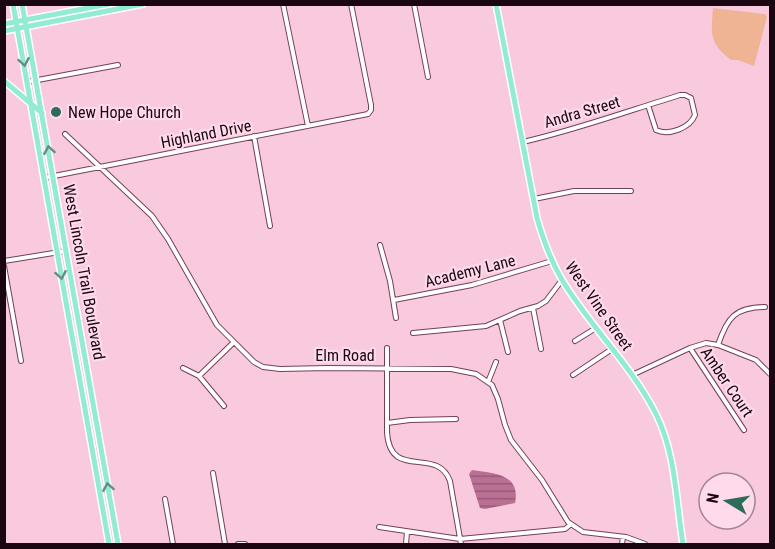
<svg xmlns="http://www.w3.org/2000/svg" width="775" height="549" viewBox="0 0 775 549" font-family="'Roboto Condensed',sans-serif">
<defs>
<pattern id="water-rules" width="6" height="5" patternUnits="userSpaceOnUse" patternTransform="scale(1.5)"><rect width="6" height="5" fill="#b97093"/><path d="M0 2.5h6" fill="none" stroke="#965a77"/></pattern>
</defs>
<rect width="100%" height="100%" fill="#f9c9de"/>
<!-- pitch -->
<path fill="#eeb494" d="M713,8l52,6 2,3 -13,49 -16,-6h-7c-22,-18 -20,-25 -18,-52z"/>
<!-- water -->
<path fill="url(#water-rules)" d="M472,470c22,3 49,4 43,33l-30,6 -5,-1 -11,-34z"/>
<g fill="none" stroke-linecap="round" stroke-linejoin="round">
<defs>
<path id="minor" d="M283,4l25,122
M414,4l14,73
M27,82l91,-17
M65,134l87,82 16,23 49,86 37,37 9,5 17,2 47,-1 124,1 25,5 16,11 6,14 7,26 6,15 31,40 26,42 15,10 43,5 19,7
M254,136l16,90
M523,142c53,-12 105,-31 157,-47h5l6,3 4,17c-5,13 -26,21 -39,15l-8,-25
M44,178l324,-64 3,-4v-5l-20,-101
M534,199l40,-8h57
M380,245l10,36 6,37
M4,261l62,-10
M4,266l17,95
M394,300l78,-15 80,-24
M533,308l8,41
M500,320l8,32
M413,333l73,-7 34,-15 18,-5 8,-5 16,-21
M575,341l21,-13
M718,345c9,-27 17,-38 47,-38
M387,348v84c3,50 50,13 63,49l11,63
M690,348l54,82
M183,368l16,8 25,30
M573,375l39,-26
M632,375l58,-27 16,-5 12,2 38,15 14,14
M199,376l34,-33
M488,382l8,-20
M387,423l23,-3 46,-1
M213,473l12,71
M165,499l8,45
M379,527l81,12 105,-10 5,-4
M238,544h7
M406,544l1,-12
M622,544l1,-7"/>
<path id="major" d="M13,4l96,540
M22,4l96,540
M496,4l41,214c6,21 13,41 24,60 28,48 70,86 95,136 20,40 20,87 27,130
M4,24l105,-20
M4,31l139,-27
M4,81l38,32"/>
</defs>
<!-- minor casing -->
<use href="#minor" stroke="#724159" stroke-width="6"/>
<!-- major casing -->
<use href="#major" stroke="#fff" stroke-width="8"/>
<!-- minor -->
<use href="#minor" stroke="#fff" stroke-width="4"/>
<!-- major -->
<use href="#major" stroke="#93ebd3" stroke-width="5"/>
</g>
<!-- one-way arrows -->
<defs><path id="oneway-chevron" d="M-2-3.5L2.5 0L-2 3.5" fill="none" stroke-width="1.6" stroke-linecap="round" stroke-linejoin="round" transform="scale(1.5)"/></defs>
<g stroke="#628f85">
<use href="#oneway-chevron" transform="translate(24 62) rotate(80)"/>
<use href="#oneway-chevron" transform="translate(49 150) rotate(-100)"/>
<use href="#oneway-chevron" transform="translate(61 275) rotate(80)"/>
<use href="#oneway-chevron" transform="translate(108 487) rotate(-100)"/>
</g>
<!-- markers -->
<circle fill="#2e6c59" stroke="#ffdaea" stroke-width="2" cx="56" cy="112" r="6"/>
<g text-anchor="middle" dominant-baseline="central" stroke-width="4.5" stroke-linejoin="round" paint-order="stroke">
<!-- poi labels -->
<g font-size="16" fill="#190610" stroke="#ffdaea" text-anchor="start">
<text x="68" y="112">New Hope Church</text>
</g>
<!-- street labels -->
<g font-size="16" fill="#190610" stroke="#ffdaea">
<text transform="translate(582 112) rotate(-16)">Andra Street</text>
<text transform="translate(206 134) rotate(-11)">Highland Drive</text>
<text transform="translate(470 271) rotate(-14)">Academy Lane</text>
<text transform="translate(84 272) rotate(80)">West Lincoln Trail Boulevard</text>
<text transform="translate(599 306) rotate(55)">West Vine Street</text>
<text x="345" y="355">Elm Road</text>
<text transform="translate(727 382) rotate(56)">Amber Court</text>
</g>
</g>
<!-- border -->
<rect width="775" height="549" fill="none" stroke="#190610" stroke-width="12"/>
<!-- north arrow -->
<g transform="translate(727 501) rotate(281)"><circle r="28" fill="#ffdaea" stroke="#a38593" stroke-width="1.5"/>
<path d="M0-4.5L10 22L0 15L-10 22Z" fill="#2e6c59"/>
<text y="-9" font-size="16" font-weight="bold" text-anchor="middle" fill="#190610">N</text>
</g>
</svg>
